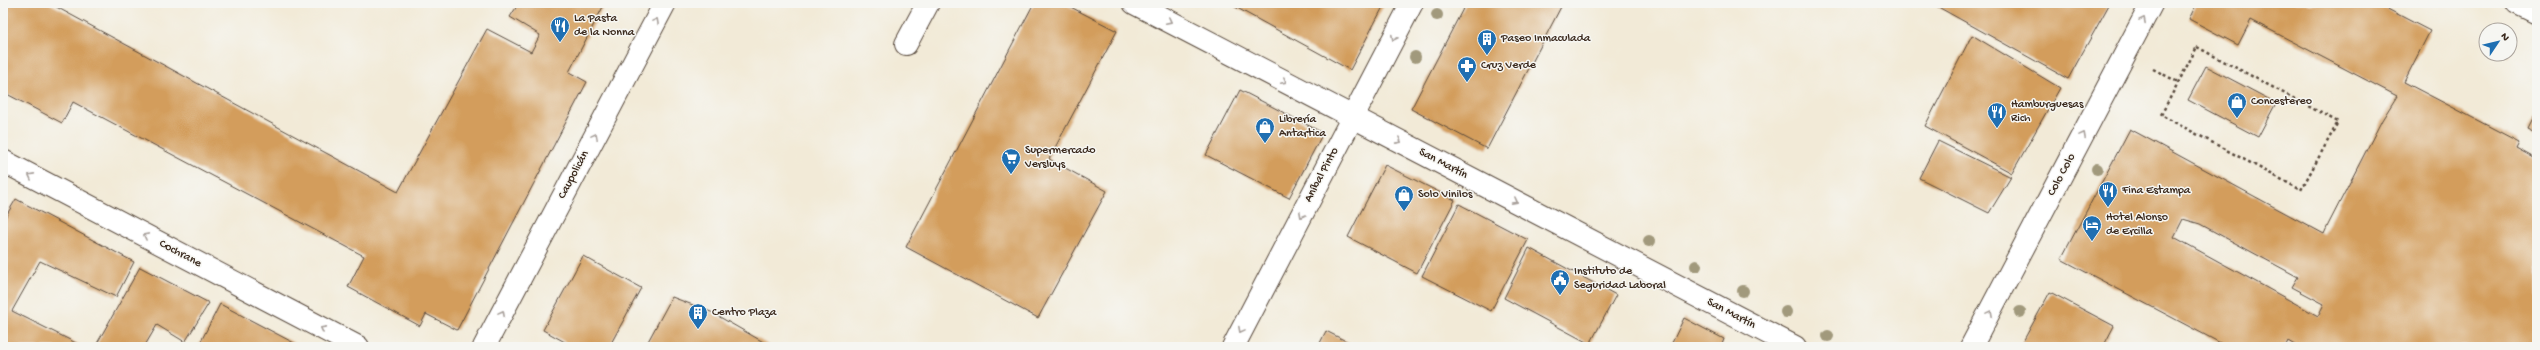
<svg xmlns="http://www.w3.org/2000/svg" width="2540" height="350" viewBox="0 0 2540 350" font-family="'Gochi Hand',sans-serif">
<rect width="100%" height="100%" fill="#f6f6f2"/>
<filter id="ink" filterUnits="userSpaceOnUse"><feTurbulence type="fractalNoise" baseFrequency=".025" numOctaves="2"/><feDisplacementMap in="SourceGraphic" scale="8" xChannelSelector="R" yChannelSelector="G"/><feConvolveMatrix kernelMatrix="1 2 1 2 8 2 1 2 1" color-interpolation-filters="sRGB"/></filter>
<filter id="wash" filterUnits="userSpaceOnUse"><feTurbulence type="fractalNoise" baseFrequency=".012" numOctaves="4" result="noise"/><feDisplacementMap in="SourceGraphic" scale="16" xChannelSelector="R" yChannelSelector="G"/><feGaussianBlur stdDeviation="0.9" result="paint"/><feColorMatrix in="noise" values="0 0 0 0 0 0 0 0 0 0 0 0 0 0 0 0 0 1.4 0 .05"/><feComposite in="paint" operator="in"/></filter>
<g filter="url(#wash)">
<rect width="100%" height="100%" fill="#f2ead7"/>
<g id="blocks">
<!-- building -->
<path fill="#d39d5c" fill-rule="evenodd" d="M3,3h46l349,189 89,-163 44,23 9,-17 -30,-18 9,-14h86l-36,69 18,10 -130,248 -31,-16 -6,12 -72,-39 16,-31 -291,-154 -11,21 -59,-31z
M1034,3h29l54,28 -68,128 58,32 -69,127 -132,-71z
M1228,3h157l-35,67z
M1466,3h97l-76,146 -76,-40z
M1931,3h179l-42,76z
M2197,3h179l54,28 -26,51 115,60 -3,6 20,11 1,-3v191h-239l-10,-6 -3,6h-57l-167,-88 69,-130 194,105 4,-9 54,-105 15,-24 -146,-76 -13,25 -49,-26zM2183,219l17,5 98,53 -6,10 32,17 -6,12 -144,-79z
M1972,35l88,53 -48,85 -87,-47z
M2510,44l5,3 -6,10 -6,-3h7z
M2206,66l70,37 -18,34 -70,-37z
M1240,90l83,43 -34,65 -83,-43z
M2537,109v25l-10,-5z
M1938,141l73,36 -22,36 -70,-35z
M1385,165l70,35 -38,73 -69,-36z
M16,199l118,63 -18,35 -76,-36 -28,50 68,34 -1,2h-76v-126z
M1459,204l69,36 -37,71 -69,-35z
M1529,248l87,47 -26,49 -86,-46z
M583,256l58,32 -32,59h-35l-31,-17z
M140,267l69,36 -24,39 -28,-17 -13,22h-49z
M2050,292l64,34 -11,21h-83z
M672,297l39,15 61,35h-127z
M220,304l76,40 -1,3h-97z
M1684,318l40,21 -3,8h-51z
M1326,331l32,16h-40z"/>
</g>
</g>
<g filter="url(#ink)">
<use href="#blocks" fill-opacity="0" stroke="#56473a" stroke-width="1"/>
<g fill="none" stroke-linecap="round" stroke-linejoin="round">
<defs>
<path id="minor" d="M906,44l22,-41
M3,161l355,186
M484,347l181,-344
M1233,347l179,-344
M1971,347l181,-344"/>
<path id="major" d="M1134,3l661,344
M2517,3l20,10"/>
</defs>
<!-- minor casing -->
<use href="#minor" stroke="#56473a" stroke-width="24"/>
<!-- major casing -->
<use href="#major" stroke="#56473a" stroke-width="24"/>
<!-- path -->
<path stroke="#56473a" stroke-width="2.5" stroke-dasharray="3 3" stroke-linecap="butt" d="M2197,47l141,75 -37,68 -140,-75z
M2153,69l25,13"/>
<!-- minor -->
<use href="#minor" stroke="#fff" stroke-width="22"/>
<!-- major -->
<use href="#major" stroke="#fff" stroke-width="22"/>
</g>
<!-- trees -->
<g fill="#a1997c">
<circle cx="1437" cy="15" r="6"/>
<circle cx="1415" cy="57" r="6"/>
<circle cx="2097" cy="169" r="6"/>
<circle cx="1649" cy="241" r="6"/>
<circle cx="1696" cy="266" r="6"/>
<circle cx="1743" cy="291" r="6"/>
<circle cx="1786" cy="312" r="6"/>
<circle cx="2020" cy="312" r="6"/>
<circle cx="1828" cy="336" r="6"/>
</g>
<!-- one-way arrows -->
<defs><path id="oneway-chevron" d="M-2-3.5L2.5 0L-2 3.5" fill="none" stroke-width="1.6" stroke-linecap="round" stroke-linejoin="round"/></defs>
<g stroke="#a79f9a">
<use href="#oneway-chevron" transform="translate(2143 20) rotate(-62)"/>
<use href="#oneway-chevron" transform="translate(656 21) rotate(-62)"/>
<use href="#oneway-chevron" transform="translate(1169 21) rotate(27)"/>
<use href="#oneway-chevron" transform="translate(1394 38) rotate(117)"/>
<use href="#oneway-chevron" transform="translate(1284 81) rotate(27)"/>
<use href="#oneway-chevron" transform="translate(2083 135) rotate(-62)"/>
<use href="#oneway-chevron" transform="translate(595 136) rotate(-62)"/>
<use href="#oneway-chevron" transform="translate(1399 141) rotate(28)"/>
<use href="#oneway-chevron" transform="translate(31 176) rotate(-152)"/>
<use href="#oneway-chevron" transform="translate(1515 201) rotate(28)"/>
<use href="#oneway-chevron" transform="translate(1302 215) rotate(118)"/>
<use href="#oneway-chevron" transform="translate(146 236) rotate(-152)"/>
<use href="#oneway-chevron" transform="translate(502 313) rotate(-62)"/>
<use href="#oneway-chevron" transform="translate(1990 313) rotate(-62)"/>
<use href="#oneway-chevron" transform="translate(323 329) rotate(-152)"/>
<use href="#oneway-chevron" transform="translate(1241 330) rotate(118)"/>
</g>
</g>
<!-- icons -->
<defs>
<symbol id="restaurant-pin" viewBox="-11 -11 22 30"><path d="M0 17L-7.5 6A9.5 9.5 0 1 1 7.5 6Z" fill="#1f6fb2" stroke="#f6f6f2"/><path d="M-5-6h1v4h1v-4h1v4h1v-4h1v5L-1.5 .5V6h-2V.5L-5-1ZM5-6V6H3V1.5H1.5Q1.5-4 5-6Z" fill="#fff"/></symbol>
<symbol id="building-pin" viewBox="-11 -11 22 30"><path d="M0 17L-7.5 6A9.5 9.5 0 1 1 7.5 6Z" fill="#1f6fb2" stroke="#f6f6f2"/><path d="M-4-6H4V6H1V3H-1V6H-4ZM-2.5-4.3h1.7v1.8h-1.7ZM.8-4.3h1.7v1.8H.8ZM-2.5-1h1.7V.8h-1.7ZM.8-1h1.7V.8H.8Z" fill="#fff"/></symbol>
<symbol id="pharmacy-pin" viewBox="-11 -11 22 30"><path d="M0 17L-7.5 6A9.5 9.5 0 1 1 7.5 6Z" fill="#1f6fb2" stroke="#f6f6f2"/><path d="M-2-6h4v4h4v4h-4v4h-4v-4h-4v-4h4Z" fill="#fff"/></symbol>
<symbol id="shop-pin" viewBox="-11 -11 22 30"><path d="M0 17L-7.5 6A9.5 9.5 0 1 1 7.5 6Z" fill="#1f6fb2" stroke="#f6f6f2"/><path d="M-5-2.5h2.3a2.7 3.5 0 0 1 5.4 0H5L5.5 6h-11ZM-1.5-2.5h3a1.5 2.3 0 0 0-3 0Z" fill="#fff"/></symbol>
<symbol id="supermarket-pin" viewBox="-11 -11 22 30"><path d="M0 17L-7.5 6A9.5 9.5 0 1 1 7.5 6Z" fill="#1f6fb2" stroke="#f6f6f2"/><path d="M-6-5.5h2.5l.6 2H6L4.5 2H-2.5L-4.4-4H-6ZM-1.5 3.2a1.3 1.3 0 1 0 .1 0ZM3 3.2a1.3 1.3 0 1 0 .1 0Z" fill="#fff"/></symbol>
<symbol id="hotel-pin" viewBox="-11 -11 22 30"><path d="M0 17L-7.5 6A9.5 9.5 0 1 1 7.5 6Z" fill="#1f6fb2" stroke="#f6f6f2"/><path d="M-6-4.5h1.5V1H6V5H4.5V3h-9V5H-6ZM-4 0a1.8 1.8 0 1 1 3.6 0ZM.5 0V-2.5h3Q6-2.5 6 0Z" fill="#fff"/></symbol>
<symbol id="civic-pin" viewBox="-11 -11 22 30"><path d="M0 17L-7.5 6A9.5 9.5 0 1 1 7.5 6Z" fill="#1f6fb2" stroke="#f6f6f2"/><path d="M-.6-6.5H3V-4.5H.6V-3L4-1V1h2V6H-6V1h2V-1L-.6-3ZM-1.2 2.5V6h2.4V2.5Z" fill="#fff"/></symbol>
</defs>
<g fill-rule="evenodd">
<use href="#restaurant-pin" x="549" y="15" width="22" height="30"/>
<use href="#building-pin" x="1476" y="28" width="22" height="30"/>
<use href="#pharmacy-pin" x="1456" y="55" width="22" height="30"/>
<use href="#shop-pin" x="2226" y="91" width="22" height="30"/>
<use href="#restaurant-pin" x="1986" y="101" width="22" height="30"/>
<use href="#shop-pin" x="1254" y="116" width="22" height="30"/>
<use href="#supermarket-pin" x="1000" y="147" width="22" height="30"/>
<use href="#restaurant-pin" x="2097" y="180" width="22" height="30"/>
<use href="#shop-pin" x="1393" y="184" width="22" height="30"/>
<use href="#hotel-pin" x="2081" y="214" width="22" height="30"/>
<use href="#civic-pin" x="1549" y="268" width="22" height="30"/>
<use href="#building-pin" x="687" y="302" width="22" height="30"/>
</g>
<g text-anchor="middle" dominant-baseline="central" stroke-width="3" stroke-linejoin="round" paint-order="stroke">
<!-- poi labels -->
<g font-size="12" fill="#3b2a1e" stroke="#f6f6f2" text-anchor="start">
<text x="574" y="19">La Pasta<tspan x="574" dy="14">de la Nonna</tspan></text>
<text x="1501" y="39">Paseo Inmaculada</text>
<text x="1481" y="66">Cruz Verde</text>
<text x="2251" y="102">Concestereo</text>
<text x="2011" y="105">Hamburguesas<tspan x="2011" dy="14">Rich</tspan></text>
<text x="1279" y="120">Librería<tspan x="1279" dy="14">Antartica</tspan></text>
<text x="1025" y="151">Supermercado<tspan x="1025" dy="14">Versluys</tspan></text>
<text x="2122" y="191">Fina Estampa</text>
<text x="1418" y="195">Solo Vinilos</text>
<text x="2106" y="218">Hotel Alonso<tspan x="2106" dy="14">de Ercilla</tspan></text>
<text x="1574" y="272">Instituto de<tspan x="1574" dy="14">Seguridad Laboral</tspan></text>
<text x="712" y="313">Centro Plaza</text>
</g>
<!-- street labels -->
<g font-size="12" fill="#3b2a1e" stroke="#f6f6f2">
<text transform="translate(1443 164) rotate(28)">San Martín</text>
<text transform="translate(574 175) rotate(-62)">Caupolicán</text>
<text transform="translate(1322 175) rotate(-62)">Aníbal Pinto</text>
<text transform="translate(2062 175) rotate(-62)">Colo Colo</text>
<text transform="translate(180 254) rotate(28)">Cochrane</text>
<text transform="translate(1731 314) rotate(28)">San Martín</text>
</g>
</g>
<!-- margin -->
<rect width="2540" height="350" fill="none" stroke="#f6f6f2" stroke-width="16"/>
<!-- north arrow -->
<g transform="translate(2498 42) rotate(55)"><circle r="19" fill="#f6f6f2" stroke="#aba49d"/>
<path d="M0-3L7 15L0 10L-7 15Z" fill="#1f6fb2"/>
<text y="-6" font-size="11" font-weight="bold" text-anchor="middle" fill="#3b2a1e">N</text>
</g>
</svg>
